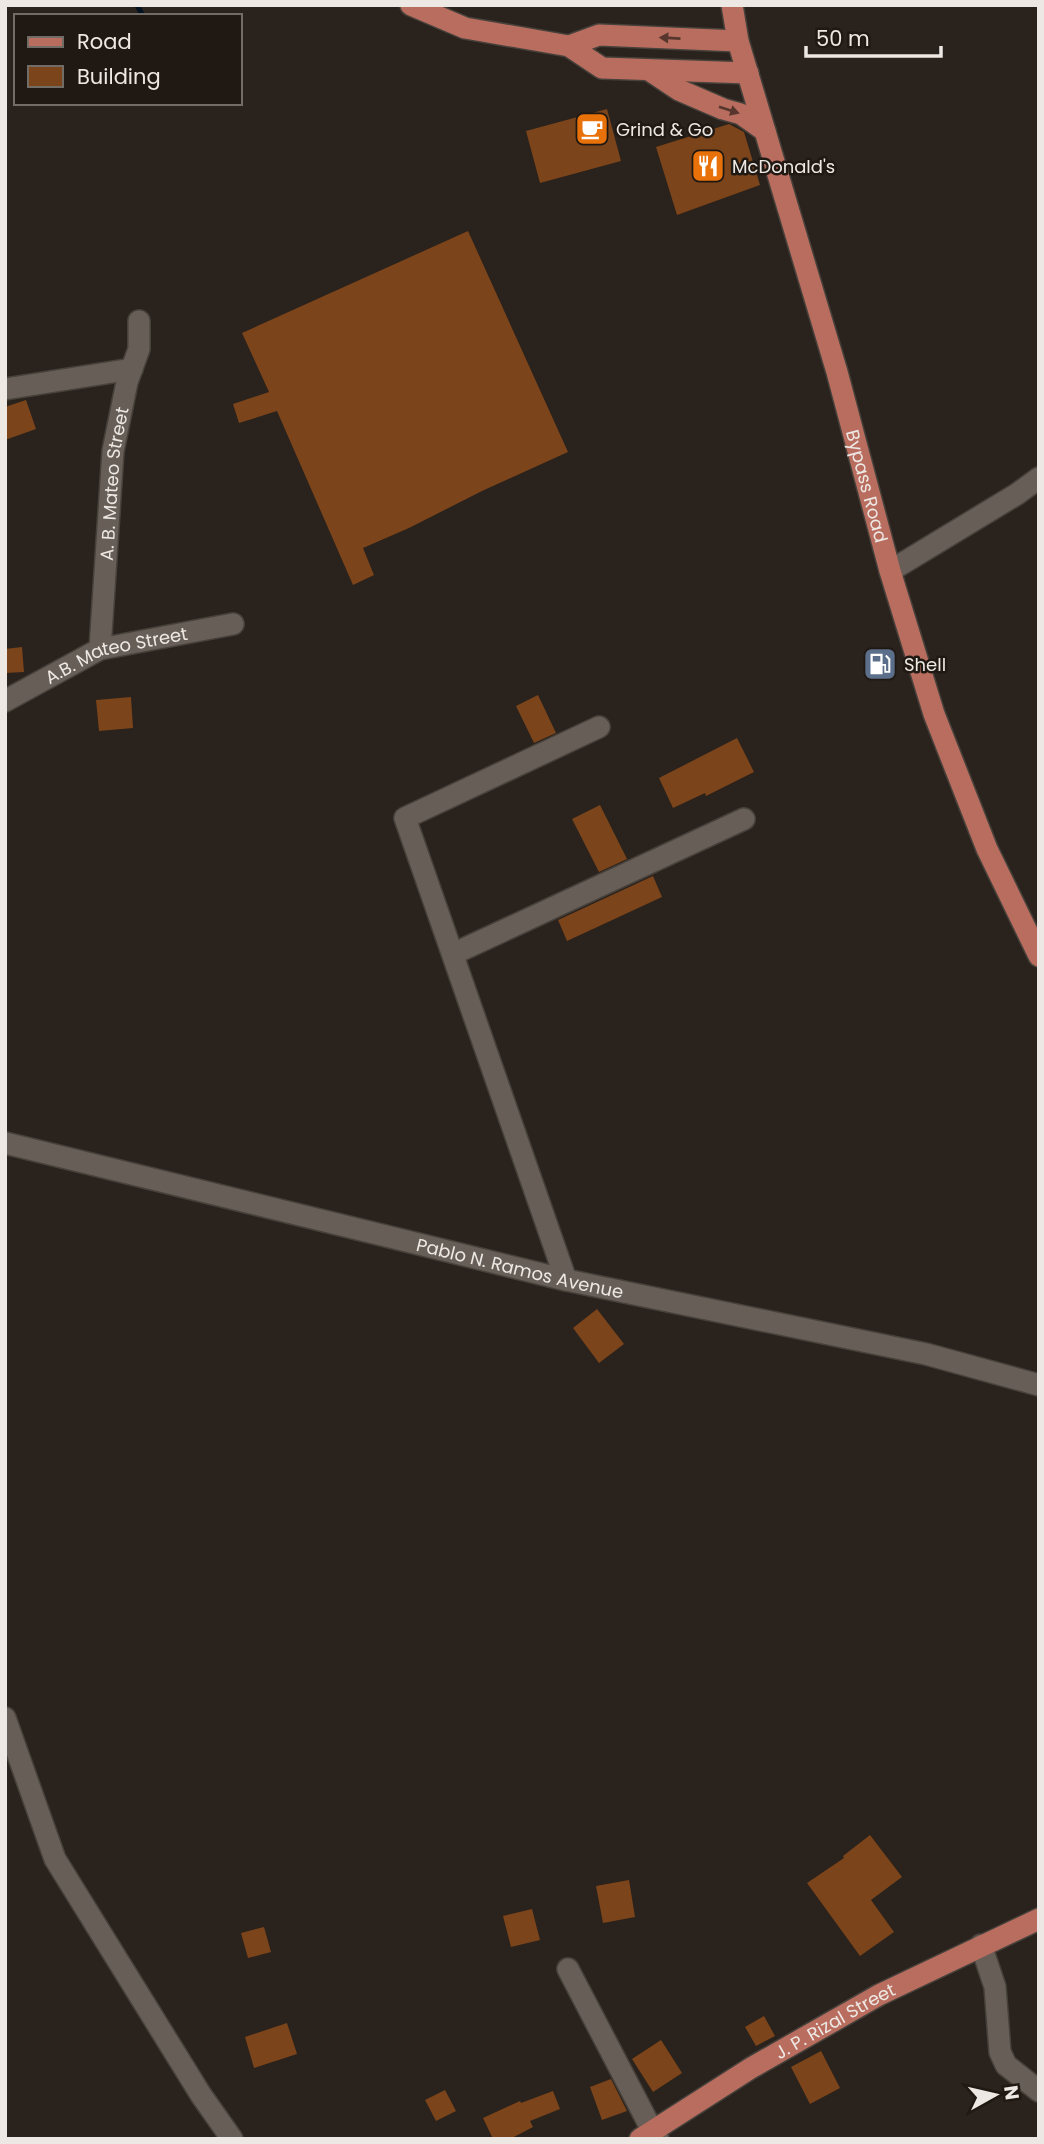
<svg xmlns="http://www.w3.org/2000/svg" width="1044" height="2144" viewBox="0 0 1044 2144" font-family="Poppins,sans-serif">
<rect width="100%" height="100%" fill="#2a221c"/>
<g fill="none" stroke-linecap="round" stroke-linejoin="round">
<!-- stream -->
<path stroke="#02111f" stroke-width="5" d="M137,5l6,11"/>
</g>
<!-- building -->
<path fill="#7b441a" d="M607,109l14,52 -81,22 -14,-52z
M729,124l15,8 16,53 -83,30 -21,-68z
M468,231l100,221 -86,39 -73,37 -46,20 11,27 -21,10 -76,-174 -38,12 -6,-19 36,-12 -27,-59z
M26,400l10,29 -31,11v-33z
M22,647l2,25 -19,1v-24z
M538,695l18,38 -22,10 -18,-37z
M131,697l2,31 -34,3 -3,-31z
M737,738l17,34 -48,24 -1,-3 -32,15 -14,-30z
M600,805l27,54 -28,13 -27,-53z
M653,876l9,21 -95,44 -9,-21z
M597,1309l27,35 -25,19 -26,-35z
M870,1835l32,42 -31,23 23,32 -34,24 -53,-73 37,-25 -1,-2z
M629,1880l6,37 -32,6 -7,-37z
M532,1909l8,31 -29,7 -8,-31z
M264,1927l7,25 -23,6 -7,-25z
M764,2016l11,20 -19,10 -11,-19z
M287,2023l10,31 -43,14 -9,-31z
M661,2040l21,33 -29,19 -21,-33z
M821,2051l19,37 -30,16 -19,-37z
M611,2079l16,32 -25,9 -12,-33z
M445,2090l11,21 -20,10 -11,-21z
M553,2091l7,18 -30,12 3,6 -23,12h-17l-10,-21 37,-17 1,2z"/>
<g fill="none" stroke-linecap="round" stroke-linejoin="round">
<defs>
<g id="minor">
<path d="M5,389l127,-20"/>
<path d="M890,571l127,-77 22,-16"/>
<path id="s1" d="M100,649l13,-198 14,-69 12,-33v-28"/>
<path id="s2" d="M5,701l95,-52 133,-25"/>
<path d="M453,954l291,-135"/>
<path id="s3" d="M5,1143l561,137 360,74 113,31"/>
<path d="M566,1280l-161,-462 194,-91"/>
<path d="M5,1718l50,141 146,236 31,44"/>
<path d="M981,1945l14,42 5,65 6,13 33,26"/>
<path d="M568,1969l85,163 5,7"/>
</g>
<g id="major">
<path d="M411,5l54,23 104,18 33,22 146,5"/>
<path id="s4" d="M732,5l6,36 99,331 53,199 44,143 53,135 52,107"/>
<path d="M569,46l30,-11 139,6"/>
<path d="M649,70l30,20 44,19 18,5 24,17"/>
<path id="s5" d="M640,2139l111,-71 128,-73 160,-76"/>
</g>
</defs>
<!-- minor casing -->
<use href="#minor" stroke="#47413b" stroke-width="24"/>
<!-- major casing -->
<use href="#major" stroke="#47413b" stroke-width="24"/>
<!-- minor -->
<use href="#minor" stroke="#675e57" stroke-width="21"/>
<!-- major -->
<use href="#major" stroke="#b96d5e" stroke-width="21"/>
</g>
<!-- one-way arrows -->
<defs><path id="oneway-solid" d="M-6-.8H1V-3.2L6.5 0L1 3.2V.8H-6Z" transform="scale(1.75)"/></defs>
<g fill="#56362d">
<use href="#oneway-solid" transform="translate(670 38) rotate(-177)"/>
<use href="#oneway-solid" transform="translate(729 110) rotate(18)"/>
</g>
<!-- icons -->
<defs>
<symbol id="cafe-square" viewBox="-11 -11 22 22"><rect x="-9" y="-9" width="18" height="18" rx="4" fill="#e8710a" stroke="#201913"/><path d="M-5.5-4.5H6V0H3Q3 3.5 0 3.5H-2.5Q-5.5 3.5-5.5 0ZM3-3.2v2h1.7v-2ZM-6 4.5H4V6H-6Z" fill="#fff"/></symbol>
<symbol id="restaurant-square" viewBox="-11 -11 22 22"><rect x="-9" y="-9" width="18" height="18" rx="4" fill="#e8710a" stroke="#201913"/><path d="M-5-6h1v4h1v-4h1v4h1v-4h1v5L-1.5 .5V6h-2V.5L-5-1ZM5-6V6H3V1.5H1.5Q1.5-4 5-6Z" fill="#fff"/></symbol>
<symbol id="fuel-square" viewBox="-11 -11 22 22"><rect x="-9" y="-9" width="18" height="18" rx="4" fill="#5c6f8a" stroke="#201913"/><path d="M-5.5-6h7V0h2V4h1.3V-2.5L3-4.5l.8-.8L6-3V5H2.5V1h-1V6h-7ZM-4.2-4.7v3.2H.2V-4.7Z" fill="#fff"/></symbol>
</defs>
<g fill-rule="evenodd">
<use href="#cafe-square" x="573" y="110" width="38" height="38"/>
<use href="#restaurant-square" x="689" y="147" width="38" height="38"/>
<use href="#fuel-square" x="861" y="645" width="38" height="38"/>
</g>
<g text-anchor="middle" dominant-baseline="central" stroke-width="5" stroke-linejoin="round" paint-order="stroke">
<!-- poi labels -->
<g font-size="18" fill="#ede8e4" stroke="#201913" text-anchor="start">
<text x="616" y="129">Grind &amp; Go</text>
<text x="732" y="166">McDonald's</text>
<text x="904" y="664">Shell</text>
</g>
<!-- street labels -->
<g font-size="18" fill="#ede8e4" stroke="#201913">
<text stroke="none"><textPath href="#s1" startOffset="166">A. B. Mateo Street</textPath></text>
<text stroke="none"><textPath href="#s4" startOffset="500">Bypass Road</textPath></text>
<text stroke="none"><textPath href="#s2" startOffset="122">A.B. Mateo Street</textPath></text>
<text stroke="none"><textPath href="#s3" startOffset="530">Pablo N. Ramos Avenue</textPath></text>
<text stroke="none"><textPath href="#s5" startOffset="228">J. P. Rizal Street</textPath></text>
</g>
</g>
<!-- border -->
<rect width="1044" height="2144" fill="none" stroke="#ede8e4" stroke-width="14"/>
<!-- legend -->
<rect x="14" y="14" width="228" height="91" fill="#201913" stroke="#726c67" stroke-width="2"/>
<rect x="28" y="37" width="35" height="10" fill="#b96d5e" stroke="#726c67" stroke-width="2"/>
<text x="77" y="49" font-size="21" fill="#ede8e4">Road</text>
<rect x="28" y="66" width="35" height="21" fill="#7b441a" stroke="#726c67" stroke-width="2"/>
<text x="77" y="84" font-size="21" fill="#ede8e4">Building</text>
<!-- north arrow -->
<g transform="translate(995 2095) rotate(82)" stroke="#201913" stroke-width="5" paint-order="stroke">
<path d="M0-5L12 26L0 18L-12 26Z" fill="#ede8e4"/>
<text y="-10" font-size="19" font-weight="bold" text-anchor="middle" fill="#ede8e4">N</text>
</g>
<!-- scale -->
<path d="M806 46v10h135v-10" fill="none" stroke="#ede8e4" stroke-width="3.5"/>
<text x="816" y="46" font-size="21" fill="#ede8e4" stroke="#201913" stroke-width="5" paint-order="stroke">50 m</text>
</svg>
